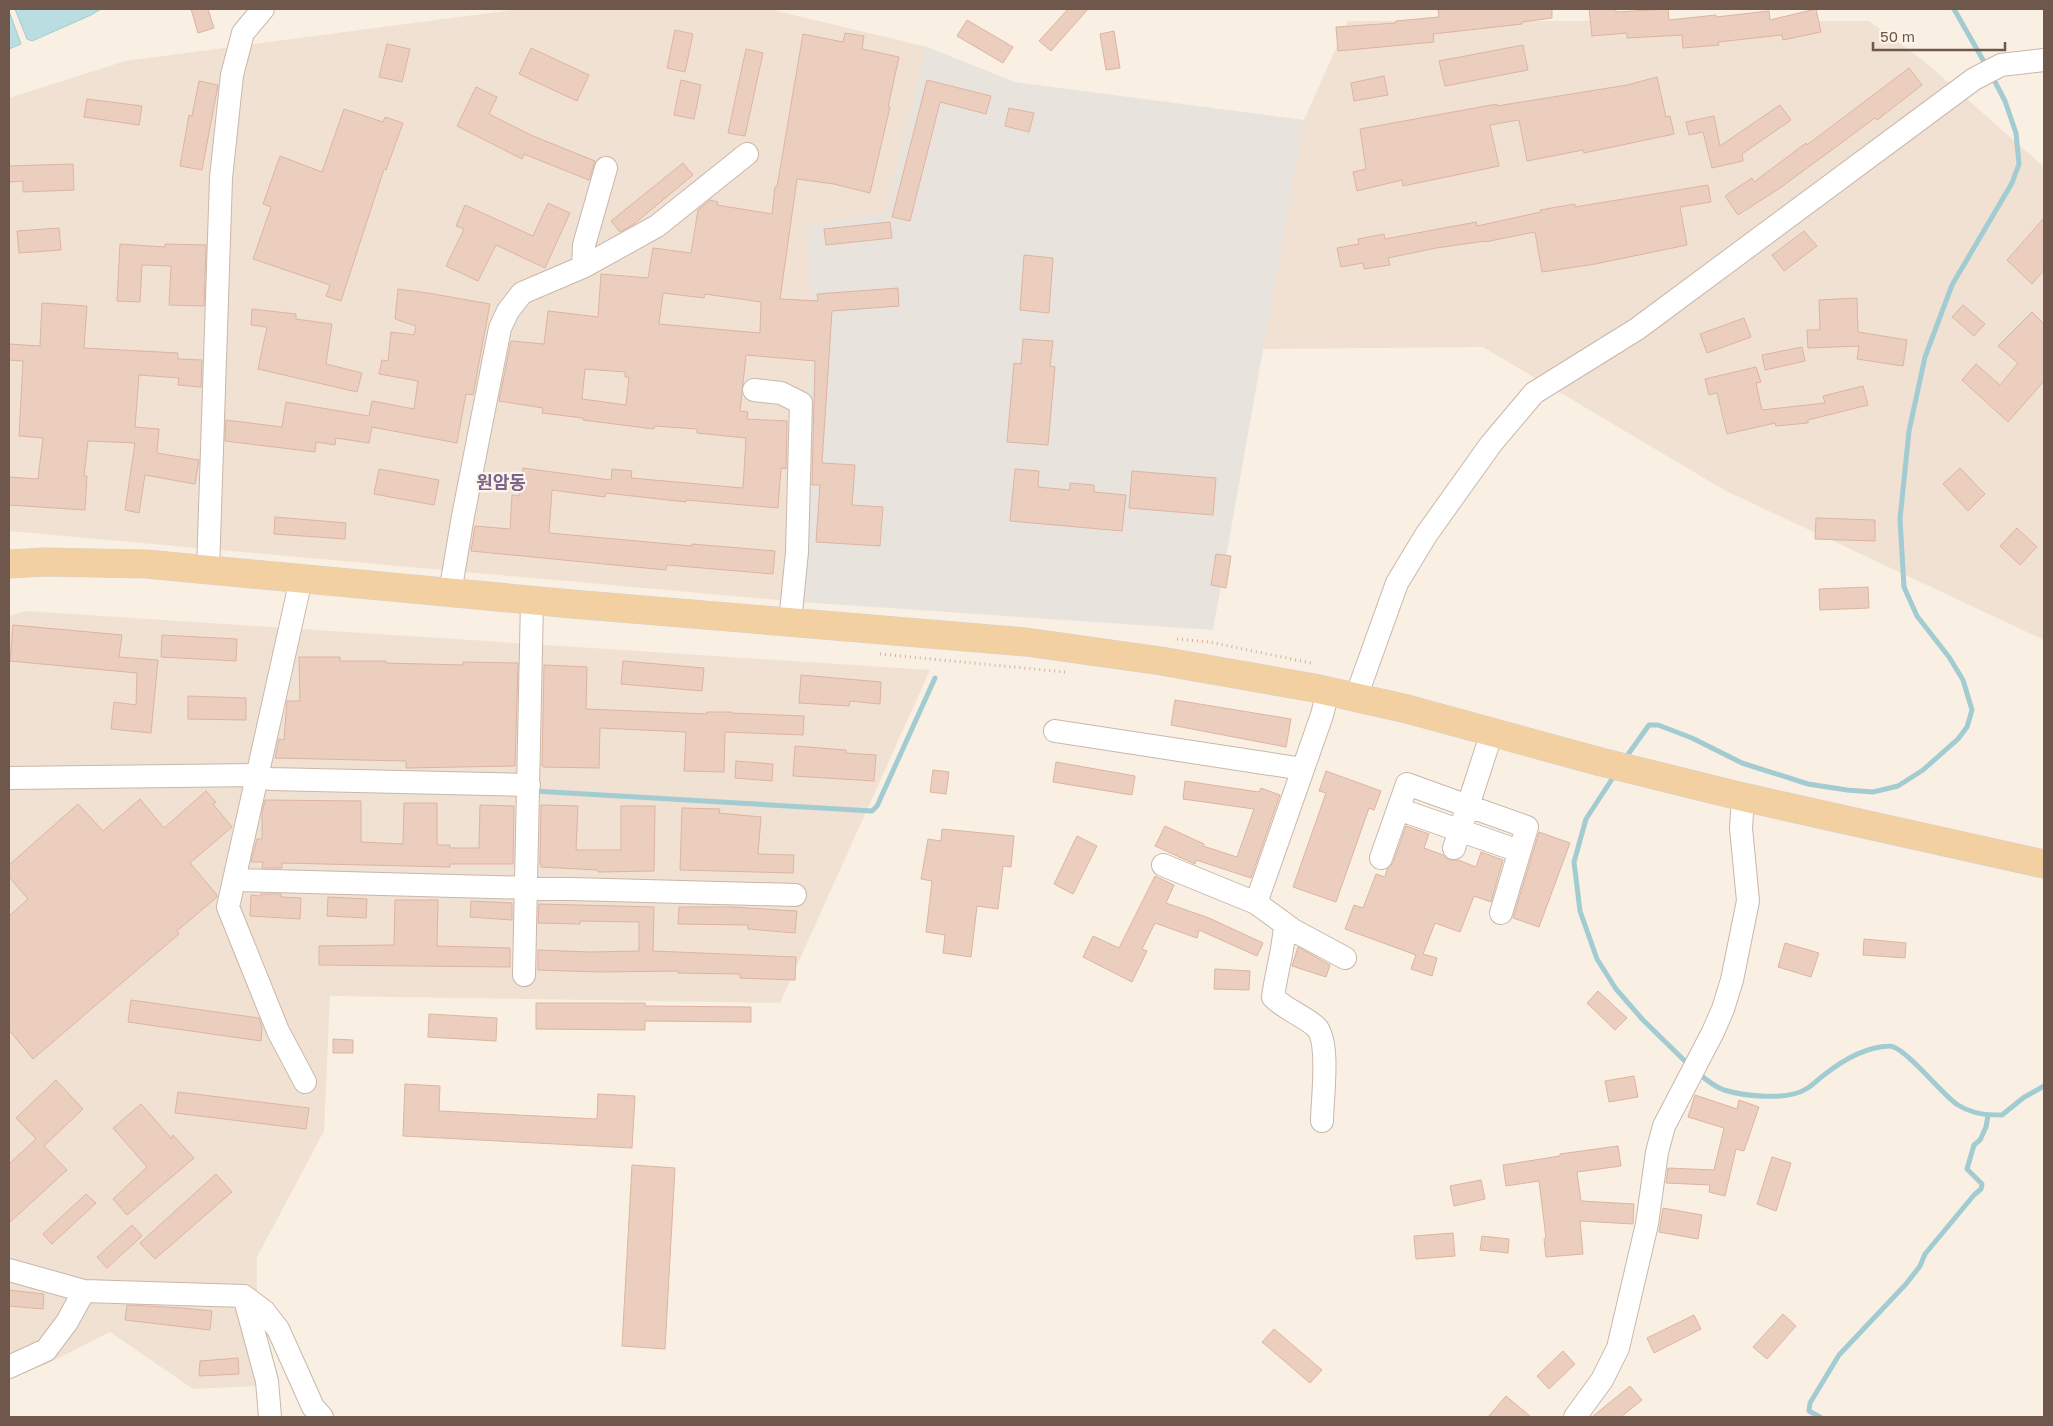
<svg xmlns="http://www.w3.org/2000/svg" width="2053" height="1426" viewBox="0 0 2053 1426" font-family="'Golos Text','Noto Sans KR',sans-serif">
<rect width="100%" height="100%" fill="#f9f0e3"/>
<!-- residential -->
<path fill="#f0e1d3" d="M519,9h250l158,38 -41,165 -74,118 -12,272 -791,-71v-433l116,-37z
M1348,21h521l55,40 120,106v473l-318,-149 -243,-144 -220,2 41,-229z
M26,611l904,59 -150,333 -450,-7 -6,135 -67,126v129l-64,3 -83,-57 -65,33 -36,11v-760z"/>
<!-- industrial -->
<path fill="#e9e3de" d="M927,47l88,35 289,38 -91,510 -413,-28 12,-272 -4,-103 78,-15z"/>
<!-- water -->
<path fill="#badde1" stroke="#a2ccd1" d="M15,9h86l-10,6 -59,26 -5,-2z
M9,11l12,33 -12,5z"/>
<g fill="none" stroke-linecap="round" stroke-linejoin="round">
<!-- stream -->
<path stroke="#a2ccd1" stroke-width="5" d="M1954,9l33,58
M1624,760l25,-35h9l34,13 50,25 66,21 39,6 26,2 25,-6 25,-16 35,-31 9,-12 5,-17 -9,-30 -14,-23 -32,-41 -13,-29 -4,-68 9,-88 16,-74 27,-72 60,-102 7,-19 -3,-31 -11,-32 -13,-25
M1616,773l-30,46 -12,43 6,49 17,48 19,30 27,31 47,46
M534,791l338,20 5,-5 58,-128
M1698,1073c7,6 17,14 26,17 20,6 63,11 82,-1 7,-4 12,-10 18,-14 19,-15 41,-28 65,-29 15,-1 53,49 69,59 15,9 27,10 44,10l21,-17 21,-12
M1820,1417l-11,-6 1,-8 29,-48 67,-71 14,-18 5,-12 49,-59 7,-6 1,-5 -15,-15 7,-24 6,-5 6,-13 2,-12"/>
</g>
<!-- building -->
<path fill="#eccebe" stroke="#ddb4a0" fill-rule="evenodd" d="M191,9h17l6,19 -16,5z
M1068,9h20l-37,42 -12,-10z
M1449,9h103v9l-30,4v2l-89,10 1,8 -96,9 -2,-24 60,-4v-2l43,-4 -1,-7z
M1589,9h27v3l52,-3 1,11 47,-5v2l53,-6 1,9 46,-11 5,23 -38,8 -1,-5 -64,7 1,3 -36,3 -1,-13 -55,3v-5l-35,3z
M967,20l46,27 -10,16 -46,-27z
M675,30l18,4 -8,38 -18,-4z
M1114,31l6,37 -14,2 -6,-36z
M845,33l19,3 -2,13 37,8 -11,50h2l-20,86 -36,-9 -37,-5 -17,120 38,2 -1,-7 81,-6 1,18 -67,5 -10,152 33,2 -3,40 31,2 -3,39 -64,-4 4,-57h-8l3,-124 -69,-6 -6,56 8,1 -1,7 40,2 -1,48 -5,-1 -3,40 -92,-8v2l-80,-9 -1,4 -53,-7 -3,43 143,13v-2l83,7 -2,23 -106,-9 -1,5 -195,-19 4,-25 35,3 2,-34 7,1 4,-28 88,12 1,-11 20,2 -1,7 112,10 3,-50 -49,-5v-4l-42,-3 -1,3 -71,-9v-2l-41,-5 1,-5 -44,-7 12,-60 33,3 4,-33 50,6 3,-43 47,4 5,-30 38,5 7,-43 12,-10 8,2 -1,3 55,9 3,-27h2l26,-153 40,8zM663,293l41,5 1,-4 56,8 -1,31 -101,-9zM585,369l40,3v5h4l-3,28 -44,-6z
M387,44l23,5 -8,33 -23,-5z
M1523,45l5,25 -83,16 -6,-25z
M531,48l58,27 -12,26 -58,-27z
M746,49l17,4 -18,83 -17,-3z
M1909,68l13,17 -45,35 -2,-2 -95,70 -42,27 -13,-19 27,-18 2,4 52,-39 1,2z
M1384,76l4,19 -34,6 -3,-18z
M1657,77l9,40 4,-1 4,18 -90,19 -1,-3 -56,11 -8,-41 -29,5 9,41 -96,20 -1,-6 -45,11 -4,-19 13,-3 -6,-40 137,-25v2l130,-21z
M681,80l20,5 -7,34 -20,-4z
M927,80l64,16 -5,18 -46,-12 -30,119 -18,-4z
M199,81l19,4 -16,85 -22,-4 9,-51 3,1z
M476,87l21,10 -8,17 44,22 62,25 -6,19 -65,-26 -2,5 -65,-33z
M87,99l55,7 -3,19 -55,-8z
M1780,105l11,15 -49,34 1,7 -31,7 -9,-36 -14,3 -3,-13 28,-6 6,30z
M1009,108l25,5 -5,19 -24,-6z
M344,109l39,13 2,-5 18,6 -17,47 -2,-1 -43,132 -15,-5 4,-11 -77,-26 18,-52 -8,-3 17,-48 42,16z
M683,163l10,12 -59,49 -14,8 -9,-11z
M73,164l1,26 -51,2v-11l-14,1v-16z
M1708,185l3,17 -31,5 7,38 -92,19 -53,8 -7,-40 -50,10v-1l-49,7 -48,10 2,7 -26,4 -1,-6 -22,4 -4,-19 22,-4 -1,-5 26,-5 1,5 91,-17 1,4 64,-14 -1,-2 35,-6v3z
M548,203l22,10 -25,55 -49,-23 -18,36 -32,-15 18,-37 -8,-3 9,-21 68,31z
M2044,218v52l-12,14 -25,-24z
M890,222l2,16 -66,7 -2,-16z
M59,228l2,22 -42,3 -2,-22z
M1804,231l13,15 -33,25 -12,-16z
M120,244l45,3v-3l41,1 -2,61 -35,-1 2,-39 -29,-1 -2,37 -23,-1z
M1024,255l29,3 -4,55 -29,-3z
M398,289l30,4 62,11 -17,91 -7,-1 -9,49 -85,-16 -3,16 -33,-5 -1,7 -19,-3 -1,10 -90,-11 1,-21 56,7 4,-25 83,14 3,-15 42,8 4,-28 -39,-7 3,-14 6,1 3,-29 23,3 2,-9 -21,-7z
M1857,298l1,34 49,8 -4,26 -46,-7 2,-13 -51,2 -1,-18h13l-1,-30z
M42,303l45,3 -3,42 94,5v6l24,1 -1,27 -23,-2 1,-7 -40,-3 -4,52 24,2 -2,24 42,7 -4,24 -50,-9 -6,38 -14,-3 10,-67 -47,-2 -4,35h3l-2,34 -76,-5v-28l29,2 5,-41 -24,-2 4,-75 -14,-1v-16l31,2z
M1963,305l22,19 -11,12 -22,-19z
M252,309l44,5v5l36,5 -6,40 36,9 -5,19 -99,-23 9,-42 -16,-2z
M2032,312l12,12v57l-36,41 -46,-42 14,-16 24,21 18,-22 -20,-17z
M1744,318l7,19 -44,16 -7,-19z
M1023,339l30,2 -3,25 5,1 -7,78 -41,-3 7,-79 7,1z
M1802,347l3,14 -40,9 -3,-15z
M1756,367l5,15 -5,1 6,27 63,-7 -2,-7 40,-10 5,19 -60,15v3l-32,3 -1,-3 -48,11 -10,-41 -8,2 -4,-16z
M1960,468l25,26 -17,17 -25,-27z
M379,469l60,11 -5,25 -60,-11z
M1015,469l24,2 -1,16 32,3v-7l24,2v7l32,3 -4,36 -112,-10z
M1132,471l84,7 -3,37 -84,-7z
M275,517l71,6 -1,16 -71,-5z
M1816,518l59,2v21l-60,-2z
M2017,528l20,19 -17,18 -20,-19z
M1216,554l15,2 -5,32 -15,-3z
M1868,587l1,21 -49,2 -1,-21z
M13,625l109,10 -3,22 39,3 -7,73 -40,-4 3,-27 22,3 1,-32 -127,-12z
M162,635l75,4 -1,22 -75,-4z
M299,657h41v4h46v2l77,2v-3l55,1 -3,103 -109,2v-7l-131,-3 4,-19 5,1 3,-39h13z
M623,661l81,7 -2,23 -81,-7z
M544,665l43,2 -1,42 121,5v-2h24v1l73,3 -1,19 -78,-3 -1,40 -40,-1 2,-39 -86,-4 -1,40 -56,-1 -1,-1z
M801,675l80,7 -1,22 -30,-3 -1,5 -50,-3z
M188,696l58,2v22l-58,-1z
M1175,700l116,19 -5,28 -115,-22z
M795,746l51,4v3l30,2 -2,26 -81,-5z
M736,761l37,3 -1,17 -37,-3z
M1056,762l79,14 -3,19 -79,-13z
M933,770l16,2 -3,22 -16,-2z
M1326,771l55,20 -7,19 -5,-2 -33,94 -43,-15 33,-94 -7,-2z
M1185,781l74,11 2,-4 19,7 -29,83 -55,-18 -1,4 -40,-18 10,-20 39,18 -1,2 34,11 17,-48 -71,-10z
M206,791l10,11 -3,2 19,23 -42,36 27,32v2l-40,34 2,3 -146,125 -24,-29v-114l19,-17 -19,-22v-12l69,-61 25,27 37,-32 24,29z
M265,800l96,1v41l42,2 1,-41h33v42h13v3h29l1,-43 34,1 -1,58h-63v3l-168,-4v5h-20l1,-6h-12l6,-23h5v-26z
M541,805l37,1 -2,44h45v-44h34l-1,65 -56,1v-2l-57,-3v-3h-1z
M682,808l38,1 -1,4 42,4 -3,37 36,1 -1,18 -113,-3z
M1406,826l23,8 -5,14 19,7 6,5h9l18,7 5,-15 22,8 -12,42 -17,-6 -14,36 -25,-9 -12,31 14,4 -5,18 -21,-7 5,-14 -71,-26 9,-24 9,3 13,-34 9,3 2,-8 6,-6z
M942,829l72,7 -3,31 -8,-1 -5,43 -21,-3 -6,51 -28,-4 2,-18 -19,-3 6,-51 -11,-2 7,-40 13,2z
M1539,832l31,11 -31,84 -26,-9z
M1077,836l20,10 -24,48 -19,-10z
M1155,876l19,9 -8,18 43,15 54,25 -6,13 -58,-26 -2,8 -42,-15 -13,26 5,2 -15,31 -49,-25 10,-21 26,12z
M261,894h20v3l20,1 -1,21 -50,-3 1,-21 9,1z
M328,897l39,2 -1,19 -39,-2z
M395,900h43l-1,46 73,2v19l-191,-2v-19l75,-1z
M471,901l41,2v17l-42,-3z
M539,904l115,3 -1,44 143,6 -1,23 -55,-2v-4l-62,-1 1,-2 -80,1 -61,-2v-20l52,2 49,-1v-29l-59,-1v3l-42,-1z
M679,907h52l66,4 -2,22 -47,-4v-4l-70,-1z
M1864,939l42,4 -1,15 -42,-3z
M1785,943l34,10 -8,24 -33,-10z
M1298,947l32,18 -4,12 -34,-11z
M1215,969l35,2 -1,19 -35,-1z
M1598,991l29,27 -12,12 -28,-27z
M131,1000l128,18 3,10 -1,13 -133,-19z
M536,1003h109v3l106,1v15l-106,-1v9l-109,-1z
M429,1014l68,4 -1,23 -68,-4z
M333,1039l20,1v13h-20z
M1634,1076l4,21 -29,5 -4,-21z
M56,1080l27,29 -39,37 23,24 -58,53v-59l27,-25 -20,-21z
M405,1084l35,2 -1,25 158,8 1,-25 37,2 -3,52 -229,-12z
M178,1092l131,16 -3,21 -131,-16z
M1695,1095l42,14 2,-9 20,7 -15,44 -8,-2 -11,47 -16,-4 1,-7 -44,-2 2,-15 46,2 10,-42 -36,-11z
M141,1104l31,35 1,-4 21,23 -67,57 -14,-16 34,-32 -34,-39z
M1618,1146l3,20 -44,6 4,29 53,3 -1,20 -53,-3 3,33 -37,3 -2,-18 2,-1 -7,-57 -33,5 -3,-21 57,-9v-2z
M1772,1157l19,6 -15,48 -19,-7z
M632,1165l43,3 -10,181 -43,-3z
M216,1174l16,18 -77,67 -15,-16z
M1481,1180l4,19 -31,7 -4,-20z
M86,1194l10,9 -44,41 -9,-10z
M1663,1208l39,7 -4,24 -39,-7z
M132,1225l10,11 -35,32 -10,-11z
M1453,1233l2,23 -39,3 -2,-23z
M1482,1236l27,3 -1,14 -28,-3z
M9,1290l35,4 -1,15 -34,-3z
M127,1305l55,3 30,3 -2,19 -85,-10z
M1783,1314l13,12 -29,33 -14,-12z
M1694,1315l7,14 -47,24 -7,-15z
M1274,1329l48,41 -12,13 -48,-41z
M1563,1351l12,13 -26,25 -12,-13z
M238,1358l1,16 -40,2 1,-15z
M1630,1386l12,14 -21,17h-29z
M1506,1396l25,21h-43z"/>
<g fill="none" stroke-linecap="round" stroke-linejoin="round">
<defs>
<path id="minor" d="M583,267l1,-22 22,-77
M754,390l27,3 20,10 -4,149 -7,70
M208,570l13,-392 11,-103 11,-42 20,-24
M301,579l-73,328 50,124 27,51
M450,593l13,-77 37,-188 8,-17 14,-18 61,-26 74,-41 90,-72
M1356,697l41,-114 29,-48 65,-91 43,-51 103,-64 337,-250 27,-14 43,-5
M1055,731l248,38
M1492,732l-24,74 59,21 -26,86
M9,778l248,-3 13,4 259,6
M1398,809l121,42
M1381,858l26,-74 61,22 -14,42
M1163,865l93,38 37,27 52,28
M234,880l561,15
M1256,903l66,-188 6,-24
M1285,924c-1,25 -9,49 -12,73 13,13 29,18 42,29 16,13 7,73 7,95
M524,975l8,-374
M9,1270l75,21 160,5 20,15 14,18 35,78 9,10
M244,1296l23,85 3,36
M9,1367l37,-17 21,-28 17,-31
M1575,1417l27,-37 16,-32 29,-124 10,-72 7,-26 49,-94 10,-23 9,-29 16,-79 -7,-73 2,-31"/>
<path id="major" d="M9,564l35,-2 102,2 426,40 454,38 135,19 153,27 93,21 194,53 142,35 301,67"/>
</defs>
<!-- minor casing -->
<use href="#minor" stroke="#c9b7ab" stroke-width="24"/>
<!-- major casing -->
<use href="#major" stroke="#d7d0cd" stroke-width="29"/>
<!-- path -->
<path stroke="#d0b1a2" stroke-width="3" stroke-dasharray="1 4" stroke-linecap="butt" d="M1177,639l32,3 102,21
M880,654l185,18"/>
<!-- minor -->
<use href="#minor" stroke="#fff" stroke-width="22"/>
<!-- major -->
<use href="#major" stroke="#f2d0a2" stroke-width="28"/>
</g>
<g text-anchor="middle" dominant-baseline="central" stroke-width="4.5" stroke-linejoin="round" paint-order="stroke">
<!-- quarter labels -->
<g font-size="18" font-weight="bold" fill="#7b648c" stroke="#fdf4e9">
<text x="501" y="482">원암동</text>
</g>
</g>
<!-- border -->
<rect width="2053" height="1426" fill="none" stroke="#6f574c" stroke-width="20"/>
<!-- scale -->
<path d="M1873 42v8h132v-8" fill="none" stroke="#6f574c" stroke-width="2.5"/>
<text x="1880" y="42" font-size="15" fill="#6f574c" stroke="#fdf4e9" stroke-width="4" paint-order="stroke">50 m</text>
</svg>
